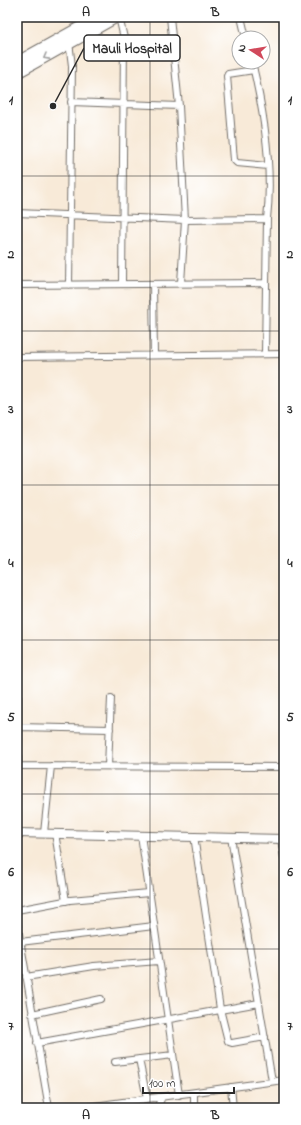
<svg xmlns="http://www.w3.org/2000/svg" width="301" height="1125" viewBox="0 0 301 1125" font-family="'Indie Flower',sans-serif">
<rect width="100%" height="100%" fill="#fff"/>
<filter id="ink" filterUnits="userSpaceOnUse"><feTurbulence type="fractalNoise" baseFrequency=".025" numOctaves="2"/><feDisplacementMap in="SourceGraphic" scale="8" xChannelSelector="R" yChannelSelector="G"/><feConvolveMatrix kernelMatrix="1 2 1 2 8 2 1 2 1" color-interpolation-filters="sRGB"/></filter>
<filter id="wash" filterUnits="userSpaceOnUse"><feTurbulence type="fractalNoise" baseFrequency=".012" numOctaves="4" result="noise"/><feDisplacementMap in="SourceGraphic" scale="16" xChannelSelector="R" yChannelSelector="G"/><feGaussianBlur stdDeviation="0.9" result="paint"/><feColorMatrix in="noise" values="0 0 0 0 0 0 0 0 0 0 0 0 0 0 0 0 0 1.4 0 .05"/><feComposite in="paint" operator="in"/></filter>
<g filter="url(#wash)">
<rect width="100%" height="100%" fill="#f8ead8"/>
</g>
<g filter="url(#ink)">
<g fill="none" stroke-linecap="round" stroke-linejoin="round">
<defs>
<path id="minor" d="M119,17l5,21 -2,246
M170,17l9,89 6,114 -4,63
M241,17l5,21
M252,62c12,50 21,106 15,157
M254,70l-26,4 -1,2 7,84 3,3 31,3
M71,102l108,4
M17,213l168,7 82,-1 -2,135
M153,284l1,71
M17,285l249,-2
M69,285l3,-219 -3,-24
M17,357l267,-3
M18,727l92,2
M17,766l267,1
M18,766v-69
M108,766l3,-68
M44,833l7,-67
M55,833l11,68
M141,835l38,260
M194,836l26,173 8,32 1,1 3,1 33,-6
M231,837l41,244
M281,839l3,19
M17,910l53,-10 79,-7
M17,922l32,186
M20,942l134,-16
M26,977l68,-11 65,-5
M32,1014l69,-15
M37,1043l222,-40
M139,1059l8,40
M115,1062l58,-7
M231,1087l2,21
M194,1093v15
M79,1108l205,-28
M157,1108l5,-11"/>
<path id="tertiary" d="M17,833l267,6"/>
<path id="primary" d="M17,62l81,-45
M17,73l100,-56"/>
</defs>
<!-- minor casing -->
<use href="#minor" stroke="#736e68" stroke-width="8"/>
<!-- tertiary casing -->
<use href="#tertiary" stroke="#736e68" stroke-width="10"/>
<!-- primary casing -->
<use href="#primary" stroke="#736e68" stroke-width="12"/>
<!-- minor -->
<use href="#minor" stroke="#fff" stroke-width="6"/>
<!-- tertiary -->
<use href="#tertiary" stroke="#fff" stroke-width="8"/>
<!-- primary -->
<use href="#primary" stroke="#fff" stroke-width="10"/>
</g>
<!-- one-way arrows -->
<defs><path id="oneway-chevron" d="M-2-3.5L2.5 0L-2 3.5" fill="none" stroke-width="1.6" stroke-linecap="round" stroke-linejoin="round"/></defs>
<use stroke="#a0a0a0" href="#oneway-chevron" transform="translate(46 57) rotate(151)"/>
</g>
<!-- grid -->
<path fill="none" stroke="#2b2b2b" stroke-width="1" stroke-opacity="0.55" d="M150,17v1091M17,176h267M17,331h267M17,485h267M17,640h267M17,794h267M17,949h267"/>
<!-- callouts -->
<path fill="none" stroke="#2b2b2b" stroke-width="1.5" d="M53 106L84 48"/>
<circle fill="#2b2b2b" stroke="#fff" stroke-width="1.5" cx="53" cy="106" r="4"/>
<rect fill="#fff" stroke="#2b2b2b" stroke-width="1.5" x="84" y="35" width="96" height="26" rx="4"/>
<g font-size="14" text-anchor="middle" font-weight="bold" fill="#2b2b2b">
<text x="132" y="53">Mauli Hospital</text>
</g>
<!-- margin -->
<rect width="301" height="1125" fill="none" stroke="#fff" stroke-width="44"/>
<!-- north arrow -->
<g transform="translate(251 50) rotate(282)"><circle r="19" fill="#ffffff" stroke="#aaaaaa"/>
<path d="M0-3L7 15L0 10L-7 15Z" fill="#d1495b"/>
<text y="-6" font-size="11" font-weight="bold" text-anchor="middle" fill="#2b2b2b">N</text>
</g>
<!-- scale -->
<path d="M143 1087v6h91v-6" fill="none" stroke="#2b2b2b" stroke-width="2"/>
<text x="149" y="1087" font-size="12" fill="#2b2b2b" stroke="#ffffff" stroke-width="3" paint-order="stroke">100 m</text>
<rect x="22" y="22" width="257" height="1081" fill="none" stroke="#2b2b2b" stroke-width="1.5"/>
<g font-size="13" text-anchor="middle" font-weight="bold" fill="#2b2b2b">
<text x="86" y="16">A</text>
<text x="215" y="16">B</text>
<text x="11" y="104">1</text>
<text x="290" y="104">1</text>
<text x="11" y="258">2</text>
<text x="290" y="258">2</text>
<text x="11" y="413">3</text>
<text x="290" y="413">3</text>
<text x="11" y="567">4</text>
<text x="290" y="567">4</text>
<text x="11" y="721">5</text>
<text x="290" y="721">5</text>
<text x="11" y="876">6</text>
<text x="290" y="876">6</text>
<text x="11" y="1030">7</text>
<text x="290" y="1030">7</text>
<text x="86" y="1119">A</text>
<text x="215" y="1119">B</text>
</g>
</svg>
